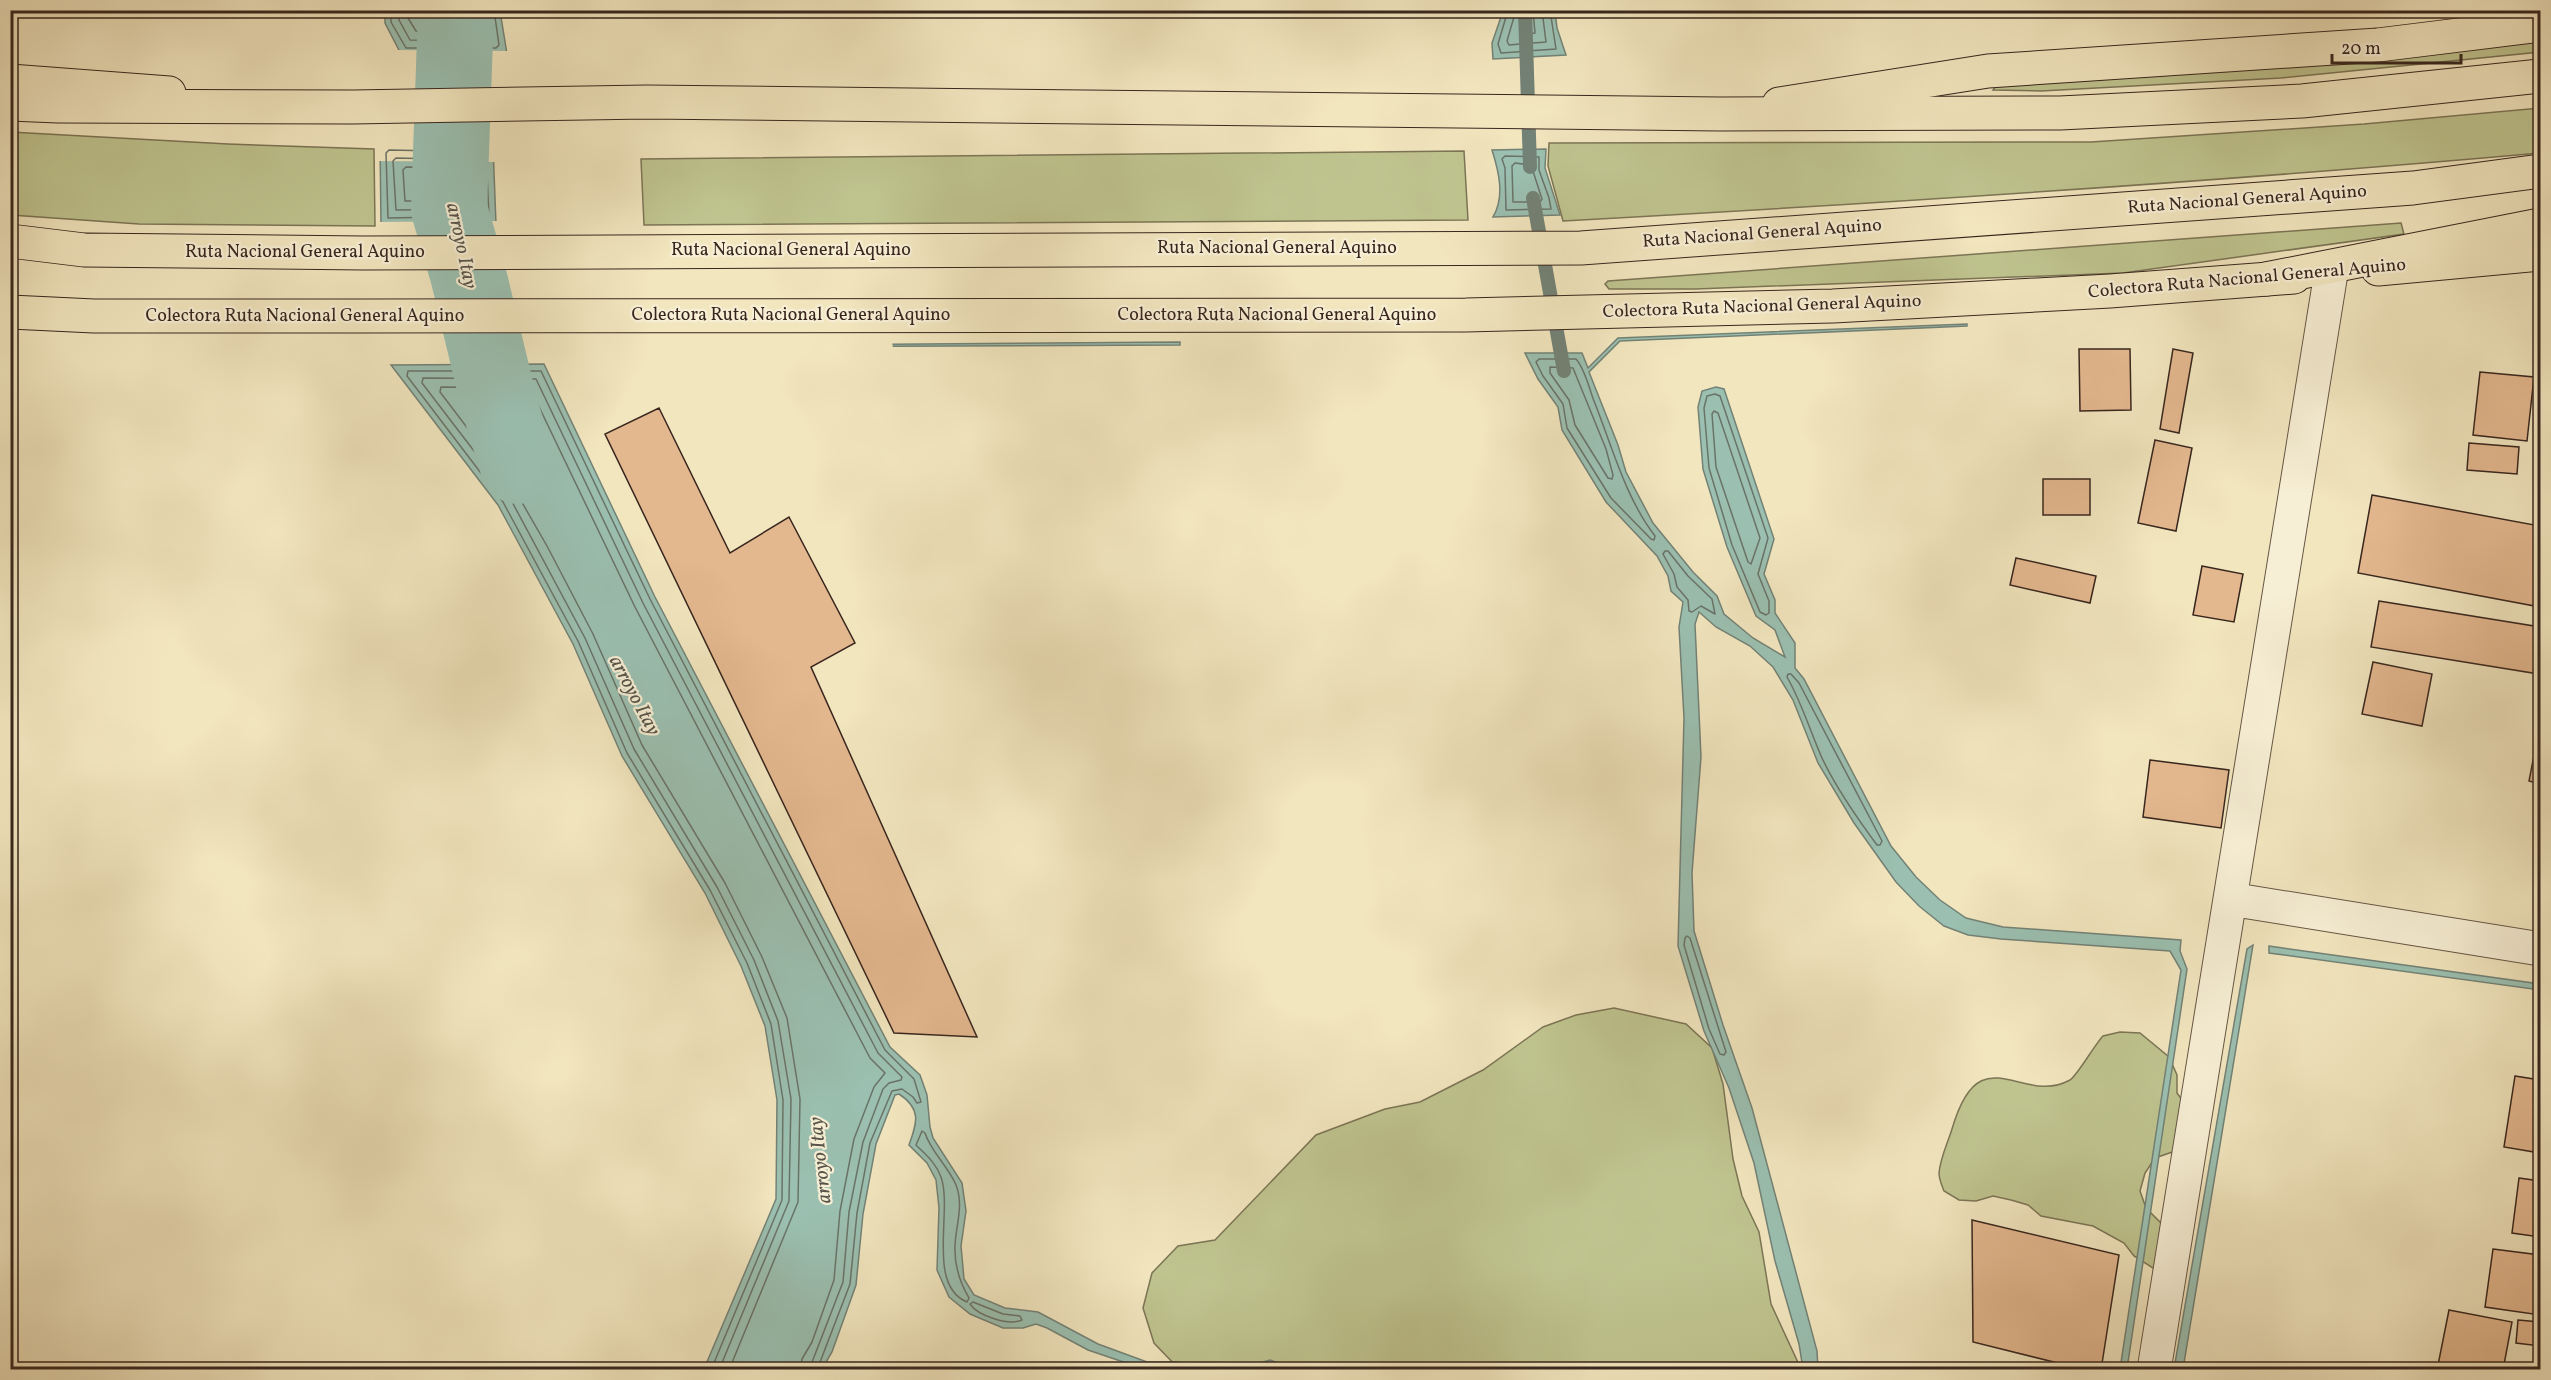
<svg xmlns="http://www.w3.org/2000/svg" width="2551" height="1380" viewBox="0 0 2551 1380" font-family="Vollkorn,serif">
<rect width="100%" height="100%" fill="#f2e6bf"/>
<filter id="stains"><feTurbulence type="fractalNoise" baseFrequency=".00333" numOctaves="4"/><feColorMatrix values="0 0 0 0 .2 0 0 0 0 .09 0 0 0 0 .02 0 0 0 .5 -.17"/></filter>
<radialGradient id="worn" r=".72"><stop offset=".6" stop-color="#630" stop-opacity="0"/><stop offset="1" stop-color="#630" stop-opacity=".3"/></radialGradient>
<!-- green -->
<path fill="#bfc48f" stroke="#7c7556" stroke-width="1.5" d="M2540,38v14l-259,26 -240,13 -48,-1 3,-4z
M2540,108v45c-325,29 -651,50 -977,68l-15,-55 1,-23 542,-1 273,-18z
M10,132l218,12 146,5 1,77 -236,-2 -128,-9z
M1464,151l4,69 -824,5 -3,-66z
M2401,223l3,11 -281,39 -428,16h-86l-4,-5 3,-3z
M1614,1008l72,16 26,24 11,36 10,75 9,37 17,36 12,72 30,65h-622l-25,-26 -11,-35 9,-35 26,-27 37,-6 101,-105 69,-26 35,-7 63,-32 60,-43 33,-12z
M2120,1032l20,1 29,24 8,18v18l16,22 -3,31 -35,12 -10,15 -5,18 6,17 41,41 -23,26 -30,-19 -10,-13 -31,-17 -52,-10 -13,-11 -17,-5 -18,-4 -17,5 -17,-1 -15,-9c-2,-5 -5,-12 -5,-18 1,-14 9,-31 13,-44 28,-96 69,-22 118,-49 7,-4 25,-36 33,-44z"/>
<!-- water -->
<path fill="#9bc0b1" stroke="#738276" stroke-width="1.5" d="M385,11h115l7,43h-106l-16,-31z
M1503,11h52l2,17 9,27 -73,4 -1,-16z
M380,144l113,2 3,78h-115z
M1546,149l-1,19 15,47 -67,2c12,-20 6,-45 -1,-67z
M1967,324v2l-347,15 -31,31 29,73 8,27 27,51 40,49 24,24 7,18 29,24 32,19 -10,-27 -19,-14 -29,-69 -24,-78 -5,-62 4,-16 14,-4 8,2 50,150 -10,35 11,26v13l20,30v25l9,11 87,167 25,31 24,23 26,18 37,9 178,13 -1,11 7,18 -60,400h-7l61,-399 -11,-19 -169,-12 -33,-4 -24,-9 -25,-20 -23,-24 -42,-59 -36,-60 -25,-63 -20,-33 -23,-21 -34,-19 -17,-15 -4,12 6,133 -9,116 2,58 29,94 29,83 65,243 1,18h-15l-4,-25 -24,-83 -21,-98 -25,-75 -25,-57 -26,-85 6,-228 -5,-91 4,-25 -12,-11 -3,-15 -11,-20 -51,-54 -44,-72 -4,-23 -20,-28 -13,-26h57l6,15 30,-30z
M1180,342v3l-504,2v-1z
M544,364l111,233 235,450 30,28 7,20 3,32 3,11 29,45 4,28 -5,35 3,33 10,16 31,13 33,4 60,32 49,18h30l27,7h-60l-56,-19 -41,-22 -11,-4 -13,4h-20l-33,-14 -21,-17 -12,-27 2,-62 -3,-28 -9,-17 -18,-18c8,-22 13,-36 -10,-51l-4,1 -19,49 -13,70 -7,71 -24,67 -10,17h-118l72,-170 1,-99 -12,-74 -24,-60 -36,-73 -83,-137 -49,-112 -75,-139 -107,-140z
M2253,945l-70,424h-9l73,-420z
M2269,946l271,38v6l-271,-37z
M1270,1360l11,4 2,5h-45z"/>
<!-- pier -->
<path fill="#f2e6bf" d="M396,50l113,1 1,4 -3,2h-106z
M380,141l114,2 2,2 1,17 -120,-1v-17z
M499,221l-3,6h-115l-3,-5z
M892,341l1,8 -217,1 -3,-3 3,-4z"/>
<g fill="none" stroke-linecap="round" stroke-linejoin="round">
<!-- shore -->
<path stroke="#6a7368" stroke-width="1.5" d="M391,10v12l15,26h90l3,-3 -5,-35
M398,10l1,10 11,20 77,1 3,-3 -4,-28
M407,10l1,8 8,13 61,1 3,-3 -3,-19
M1508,10l-10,34 3,9 55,-4 -6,-39
M1516,10l-9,31 2,4 37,-3 -4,-32
M1525,10l-5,22 2,3 13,-2 -2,-23
M389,150l97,2 3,64 -101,2 -2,-65z
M1505,156l34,1v13l10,28 2,11 -45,1 -1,-42 -3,-9z
M396,158l83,2 2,49 -85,1 -3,-49z
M1515,163l16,2 11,34 -2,3h-27l-1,-36z
M406,167l64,1 2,32 -67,1 -2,-31z
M1576,359c9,10 13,29 18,42 18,45 31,96 61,135l-1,4 -3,-1 -40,-41 -44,-70 -4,-24 -20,-28 -7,-14 3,-3z
M1550,367l23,1 33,81 7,26 -1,4 -4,-1 -33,-53 -6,-25 -19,-27z
M1715,394l5,2 48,142 -10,36 11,27v12l-3,2 -6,-3 -28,-67 -23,-77 -5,-60 3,-12z
M1714,411l4,2 42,125 -9,26 -3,-2 -32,-95 -4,-53z
M1665,551h3l20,25 24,23 3,15 -14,-8 -9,6 -3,-1 -1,-11 -11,-13 -3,-13 -11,-20z
M1788,674h3l8,9 83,158 -2,4h-3c-20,-27 -41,-57 -55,-87 -12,-27 -20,-55 -35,-81z
M1687,936l3,2 36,114 -2,3 -4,-1 -11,-25 -25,-84 1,-7z
M922,1131l3,2c6,19 23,33 31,52 8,20 0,40 -1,60 -1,19 4,36 14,53l-2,4c-41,-17 -14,-91 -26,-125 -5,-14 -15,-22 -25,-32z
M973,1302l30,12 17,2 2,4c-13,6 -44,-4 -52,-16z
M711,1370l71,-170 1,-100 -12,-76 -24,-61 -37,-73 -83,-137 -49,-112 -75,-139 -96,-126 1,-5h133l109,228 235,451 29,29 7,23 -4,1 -4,-6 -11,-8 -10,2 -22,52 -13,70 -7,71 -33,86
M719,1370l70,-169 2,-102 -13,-78 -24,-61 -37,-73 -83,-138 -49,-111 -75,-140 -88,-115 1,-5 113,1 107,224 235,450 24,24 -1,3 -12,3 -6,6 -20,53 -14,70 -6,70 -34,88
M729,1370l69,-168 2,-103 -13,-81 -25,-61 -37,-74 -83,-138 -49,-111 -46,-88 -31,-54 -76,-100 1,-5 89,1 105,219 235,451 15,15 -11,14 -20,52 -14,72 -6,69 -22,62 -10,17 -2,11"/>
<!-- stream -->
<path stroke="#738276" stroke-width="14" d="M1525,10l5,157
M1533,198l31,173"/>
<!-- river -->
<path stroke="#9bc0b1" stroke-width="76" d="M456,10l-7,199 19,65 32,133 18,59"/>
</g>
<!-- building -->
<path fill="#e4b88f" stroke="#38261e" stroke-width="1.5" d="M2079,349h51l1,61 -51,1z
M2173,349l20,4 -14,80 -19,-4z
M2480,372l54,5 -7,64 -54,-6z
M659,408l71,145 59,-36 66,126 -44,24 166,370 -83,-4 -289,-599z
M2155,440l37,8 -16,83 -38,-8z
M2469,443l50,4 -2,27 -50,-4z
M2043,479h47v36h-47z
M2372,495l168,31v81l-182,-34z
M2016,558l80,18 -6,27 -80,-18z
M2202,566l41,8 -9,48 -41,-7z
M2379,601l161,26 -1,47 -168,-27z
M2373,662l59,12 -10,52 -60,-12z
M2536,745l4,1v38l-11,-3z
M2150,760l79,10 -8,58 -78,-11z
M2515,1076l25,4v73l-36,-6z
M2519,1178l21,3v56l-28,-4z
M1972,1220l147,35 -18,115h-15l-113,-28z
M2493,1249l47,6v60l-55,-8z
M2449,1310l63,12 -9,48h-66z
M2518,1320l22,2v24l-24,-3z"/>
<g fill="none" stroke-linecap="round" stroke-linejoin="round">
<defs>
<path id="minor" d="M2230,899l310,50
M2154,1370l177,-1097"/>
<path id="primary" d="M10,81l159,12
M1779,104l209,-33 390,-26 162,-20
M2378,269l162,-15
M10,312l84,4h268l1104,-1 367,-9 277,-15 184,-14"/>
<path id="motorway" d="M10,104l48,2 295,1 294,-5 1073,12 340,-1 242,-12 238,-25
M10,241l74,9 279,3 1218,-5 832,-60 127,-17
M2266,279l274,-54"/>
</defs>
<!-- minor casing -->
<use href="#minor" stroke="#665646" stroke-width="35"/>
<!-- primary casing -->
<use href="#primary" stroke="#38261e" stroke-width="35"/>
<!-- motorway casing -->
<use href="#motorway" stroke="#38261e" stroke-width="35"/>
<!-- minor -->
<use href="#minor" stroke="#f7efd5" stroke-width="33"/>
<!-- primary -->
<use href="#primary" stroke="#f2e6bf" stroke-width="33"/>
<!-- motorway -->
<use href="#motorway" stroke="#f2e6bf" stroke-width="33"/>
</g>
<g text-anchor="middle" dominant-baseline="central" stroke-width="4.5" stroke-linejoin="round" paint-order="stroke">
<!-- street labels -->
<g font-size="18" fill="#38261e" stroke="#f7efd5">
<text transform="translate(2247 200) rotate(-4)">Ruta Nacional General Aquino</text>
<text transform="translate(1762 234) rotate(-4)">Ruta Nacional General Aquino</text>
<text x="1277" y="248">Ruta Nacional General Aquino</text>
<text x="791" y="250">Ruta Nacional General Aquino</text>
<text x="305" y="252">Ruta Nacional General Aquino</text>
<text transform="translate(2247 279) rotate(-5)">Colectora Ruta Nacional General Aquino</text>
<text transform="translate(1762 307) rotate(-2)">Colectora Ruta Nacional General Aquino</text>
<text x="791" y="315">Colectora Ruta Nacional General Aquino</text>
<text x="1277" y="315">Colectora Ruta Nacional General Aquino</text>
<text x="305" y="316">Colectora Ruta Nacional General Aquino</text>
</g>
<!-- water labels -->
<g font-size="20" font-style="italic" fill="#56544a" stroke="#f7efd5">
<text transform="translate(461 246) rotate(78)">arroyo Itay</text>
<text transform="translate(634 696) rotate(62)">arroyo Itay</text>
<text transform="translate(821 1160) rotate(-96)">arroyo Itay</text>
</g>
</g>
<!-- margin -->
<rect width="2551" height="1380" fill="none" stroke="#f2e6bf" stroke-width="36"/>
<rect x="12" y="12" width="2527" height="1356" fill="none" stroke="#38261e" stroke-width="3"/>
<rect x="18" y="18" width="2515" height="1344" fill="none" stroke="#38261e" stroke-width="1.5"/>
<!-- scale -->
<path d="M2332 54v9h129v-9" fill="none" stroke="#38261e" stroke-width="3"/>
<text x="2341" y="54" font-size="18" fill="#38261e" stroke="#f7efd5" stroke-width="4.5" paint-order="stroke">20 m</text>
<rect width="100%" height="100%" filter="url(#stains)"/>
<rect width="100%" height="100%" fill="url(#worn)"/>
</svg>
